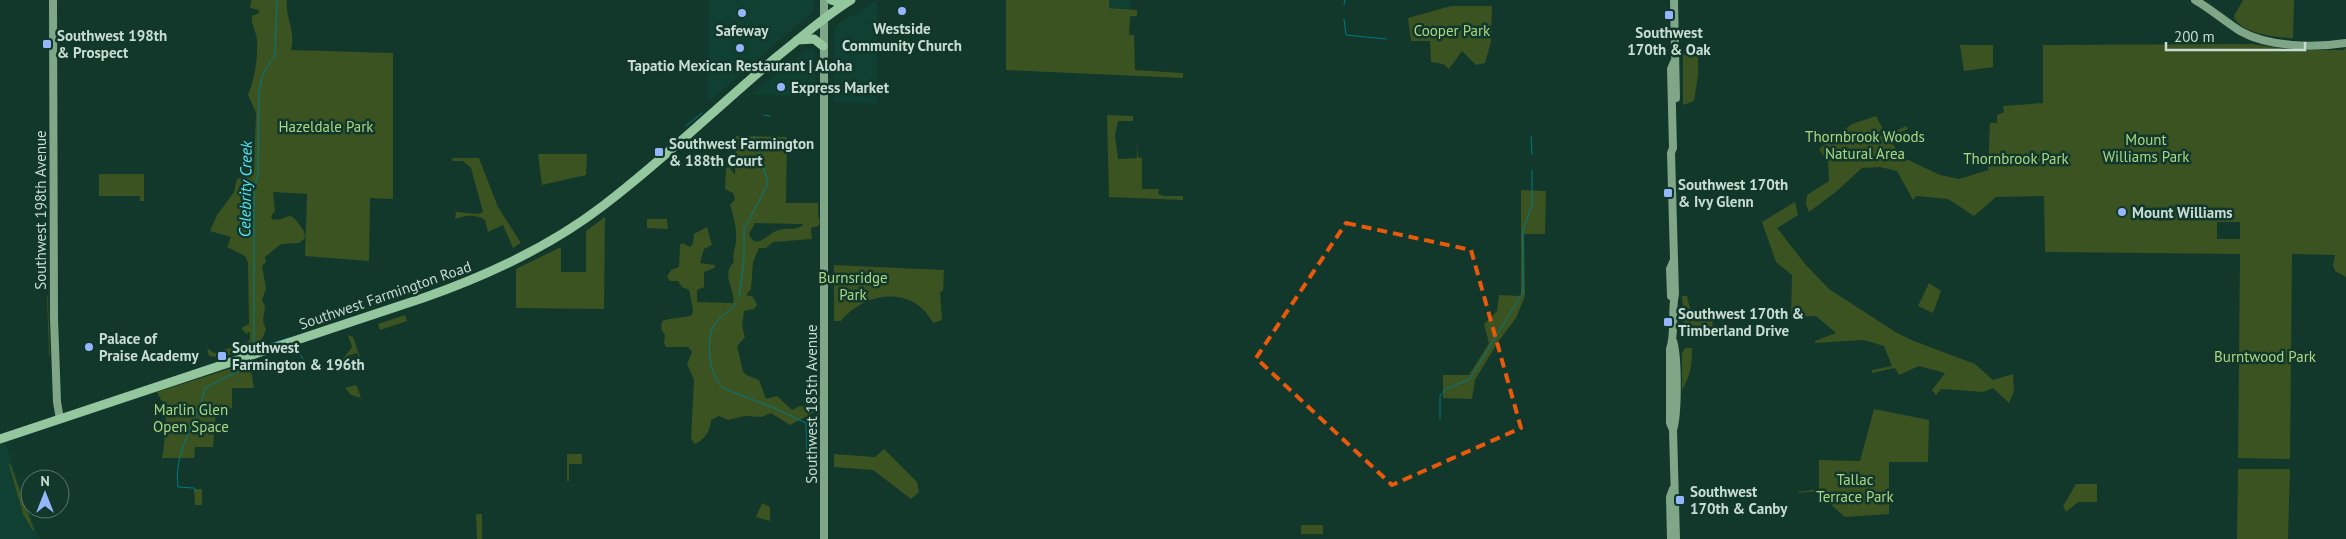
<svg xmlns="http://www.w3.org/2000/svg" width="2346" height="539" viewBox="0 0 2346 539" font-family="'PT Sans',sans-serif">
<rect width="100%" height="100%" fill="#12372b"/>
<!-- built -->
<path fill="#0f4031" d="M709,0h105v11l-106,91z
M877,0v104l-43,-2v-70l4,-8z
M1109,0h21v9l-21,-1z
M810,48l5,4v44l-64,-1z
M0,444h4l3,3 22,65 11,27h-40z"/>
<!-- green -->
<path fill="#3b5321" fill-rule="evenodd" d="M253,0h34c-2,18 9,30 4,50l102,3v146l-23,-1 -1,63 -64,-5 2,-62 -34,-2 2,19 -4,5 1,3c13,4 16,-11 26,4 4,6 7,7 7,15l-6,5 -18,1 -16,13 1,5 -4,4 4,22 -4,12 3,6 -2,15 3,9 -6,13c-9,7 -40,17 -51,13l-2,-8 7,5 32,-10 4,-3v-8l-4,2 -5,-6 8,-4 -1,-61 -3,-7 -18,-9 4,-10 -21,-6 7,-16 17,-23 3,-13 17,-8 2,-58 -8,-18c7,-18 10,-36 9,-55 -1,-9 -6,-14 -5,-24l7,-3v-3l-9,-2 1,-7z
M1006,0h103v8l28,2v6h-7l-1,19h5l1,35 48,3v5l-177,-8z
M2243,0h51l-1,38c-14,0 -56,-5 -59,-22z
M1451,6h41l-1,36 -6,21 -9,2 -14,-14 -13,18 -6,-5 -12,-2 -1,-21h-19l-3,-23z
M2253,44l36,6h54l3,-2v229l-11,-6 -2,-6 2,-10 -43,-1 -2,205 -52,-1 2,-204 -195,-2 -1,-56 -48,1 -22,19 -26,-17 -32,-3 -3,4 -16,-29 -17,-4 -18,1 -25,23 -28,21 -3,-8 1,-9 22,-14 -1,-18 -9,-14 33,-25 24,-8 10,19 20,-9 2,3 -20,9 14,19 38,18 19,4 29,-9 2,-47h7v-8l7,-3 -1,-6 40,-3v-58zM2217,222h23v17h-23z
M1960,45h33v22l-29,4z
M1683,54l15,1v20l-4,26 -11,4z
M1107,115l26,1v5h-15l-3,14 3,24 19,-1 1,-17v16l4,1v31h17l-1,5 6,2h19v4l-74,-3z
M736,136l51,1 -1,66h32v13l2,6 -2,4 -7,2 1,11 -39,3 -7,6h-7l-6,14 -2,27 -5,6 7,2 4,8 -3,4 -10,2 -2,15 3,11 -8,9 6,25 3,4 13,5 7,19 11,-3 15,14 8,-4 9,2 8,-10 6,-3 -2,14 -31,16 -19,-12 -9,4 -17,-1 -17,4 -9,-4 -8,4c0,10 -7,21 -17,24l-3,-6 3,-58 -7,-16 5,-12 -4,-5h-22l-2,-4 1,-8 -4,-6 1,-8c11,-4 20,-2 30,-6l1,-6 -4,-19 -7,-3 -4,-6h-8l-3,-4 4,-7 8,-3 1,-22 2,-2 8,4 3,-4 1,-9 13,-7 5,18 -8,4 -4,14 15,2 -1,3 -10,4v15l-7,3v12l36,1c3,-15 -13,-27 1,-41 -2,-7 1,-13 2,-20 1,-13 -2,-25 -6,-37l5,-6 -2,-6 -8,-4 1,-21 3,-1 6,8zM755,223l47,1 1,1c-8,6 -15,2 -24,5 -10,2 -23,22 -30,4z
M538,154h49l-1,21 -44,10z
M452,158h27l19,49 23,36 -8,5 -10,-23 -15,7 -3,-12c-9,-6 -20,-5 -30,-1l1,-7 23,2 4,-2 -12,-44 -8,-7h-10z
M99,174h45v27h-4v-5h-41z
M1521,190l25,1 -1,43h-21l1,62 -9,22 -18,24 -23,38 -3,19 -29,-1v-23h26l20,-32 -5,-19 13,-13 2,-16 22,1z
M1795,202l3,13 -21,13 29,37 23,24 68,44 17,8 61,23 18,16 20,-6 1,17 -5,12 -16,-15 -10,4 -42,-3 -5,6 -4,-5 13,-17 -26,-7 -20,9 -4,-7 -23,5v-3l20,-4 -8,-20 -21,-6 -48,3v-2l21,-8 -20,-17 -25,1 1,-42 -16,-13 -14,-40z
M605,217l-1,92 -88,-1v-39l45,-22v25h25v-41z
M647,219h20l1,10 -21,-1z
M834,265l110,5 -1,21 -3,1 2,28 -9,3c-20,-39 -69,-31 -92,-2h-7z
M1929,283l12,8 -8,22 -15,-7z
M1682,296h5l6,25h20l-2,13 -27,-1z
M47,297h1l2,58h-1z
M405,315l2,6 -27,9 -2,-6z
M348,335l5,2 12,35 -8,-19 -10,3 -3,5 -2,-1 10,-13z
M1685,348h7c0,16 -1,27 -10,42v-37z
M245,364l5,1 4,23h-22v20l-16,2 -3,37h-18l-1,11h-32c4,-14 2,-47 7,-52l-8,-6 -4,-8z
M355,385l2,1 4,12 -10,-3 -6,-7z
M1874,409l55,11 -1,42h-39v52l-44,3 -26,-23v-3l-21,2v-1l21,-3v-29l41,1z
M884,449l33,33 2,10 -8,7 -38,-29 -39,-3v-13l41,3z
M567,454h15v10h-13v17h-2z
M10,463l24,67 -1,1 -10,-17 -14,-49z
M2238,469h52l-2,70h-51z
M2076,484h21v18h-19l-12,10 -3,-6z
M194,489h8v16h-7z
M762,503l8,4v14l-14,-4z
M476,514h6v25h-5z
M1301,525h22v9h-22z"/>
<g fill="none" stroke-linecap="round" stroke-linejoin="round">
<!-- stream -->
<path stroke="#007a86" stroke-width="1" d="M1344,5l1,-5
M1344,19l2,16 40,4
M764,115l6,1
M686,126l16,-13
M1531,136l1,18
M739,297l5,-37v-31l23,-43v-6l-13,-44
M736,303c-6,9 -16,13 -22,22 -9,15 -5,55 11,64l47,18 34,16 1,40
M255,344l1,4 33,-10
M297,349l6,10
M252,351l2,-7v-154l4,-17 1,-83 5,-19 11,-15 2,-56
M1440,419v-23l6,-7 24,-10 53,-87v-62l9,-25v-35
M196,491l-2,-3 -16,-1c-5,-36 19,-64 27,-99l42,-21 2,-6"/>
<!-- secondary -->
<path stroke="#7fa687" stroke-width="8" d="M53,0l1,319 3,83 3,17
M824,0v539
M1674,0l2,98
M2195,0c16,9 29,21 45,31 28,16 74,17 106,12
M1674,62l-3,7 2,79 -2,5 4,141c-4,18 1,37 -5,55v74l3,7 3,109
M1671,296l-1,-27 3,-7
M1673,430c5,-15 5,-74 0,-89
M1671,539l-1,-42 3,-8"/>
<!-- primary -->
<path stroke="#95c79e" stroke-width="9" d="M831,0l13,4
M797,40l17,-1 9,7
M0,439l423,-141c63,-22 128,-52 181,-93 61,-46 116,-101 175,-150 24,-19 46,-39 72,-55"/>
</g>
<!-- marked area -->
<path fill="none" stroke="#e8590c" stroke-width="4" stroke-dasharray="10 6" stroke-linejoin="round" d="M1346,223l125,27 50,178 -129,57 -136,-127z"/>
<!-- markers -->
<g fill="#95b6fd" stroke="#12372b" stroke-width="2">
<circle cx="902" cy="11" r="5"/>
<circle cx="742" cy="13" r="5"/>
<rect x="1664" y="10" width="10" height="10" rx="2.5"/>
<rect x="42" y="39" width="10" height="10" rx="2.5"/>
<circle cx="740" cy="48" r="5"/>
<circle cx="781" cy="87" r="5"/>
<rect x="654" y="147" width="10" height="10" rx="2.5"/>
<rect x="1663" y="188" width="10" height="10" rx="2.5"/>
<circle cx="2122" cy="212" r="5"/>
<rect x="1663" y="317" width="10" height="10" rx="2.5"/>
<circle cx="89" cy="347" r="5"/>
<rect x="217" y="351" width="10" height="10" rx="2.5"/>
<rect x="1675" y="495" width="10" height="10" rx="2.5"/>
</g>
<g text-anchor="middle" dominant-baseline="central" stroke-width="5" stroke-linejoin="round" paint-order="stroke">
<!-- poi labels -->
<g font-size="15" font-weight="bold" fill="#c8dcd3" stroke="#12372b" text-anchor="start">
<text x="902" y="28" text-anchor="middle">Westside<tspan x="902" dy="17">Community Church</tspan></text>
<text x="742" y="30" text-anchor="middle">Safeway</text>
<text x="1669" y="32" text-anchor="middle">Southwest<tspan x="1669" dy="17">170th &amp; Oak</tspan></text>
<text x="57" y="35">Southwest 198th<tspan x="57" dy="17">&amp; Prospect</tspan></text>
<text x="740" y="65" text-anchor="middle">Tapatio Mexican Restaurant | Aloha</text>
<text x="791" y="87">Express Market</text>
<text x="669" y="143">Southwest Farmington<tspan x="669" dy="17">&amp; 188th Court</tspan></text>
<text x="1678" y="184">Southwest 170th<tspan x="1678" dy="17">&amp; Ivy Glenn</tspan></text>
<text x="2132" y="212">Mount Williams</text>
<text x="1678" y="313">Southwest 170th &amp;<tspan x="1678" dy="17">Timberland Drive</tspan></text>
<text x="99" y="338">Palace of<tspan x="99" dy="17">Praise Academy</tspan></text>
<text x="232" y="347">Southwest<tspan x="232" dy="17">Farmington &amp; 196th</tspan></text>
<text x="1690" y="491">Southwest<tspan x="1690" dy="17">170th &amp; Canby</tspan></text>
</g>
<!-- park labels -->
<g font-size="15" fill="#abd883" stroke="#12372b">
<text x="1452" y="30">Cooper Park</text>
<text x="326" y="126">Hazeldale Park</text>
<text x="1865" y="136">Thornbrook Woods<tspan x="1865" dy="17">Natural Area</tspan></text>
<text x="2146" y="139">Mount<tspan x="2146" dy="17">Williams Park</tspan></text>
<text x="2016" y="158">Thornbrook Park</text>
<text x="853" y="277">Burnsridge<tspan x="853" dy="17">Park</tspan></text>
<text x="2265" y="356">Burntwood Park</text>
<text x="191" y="409">Marlin Glen<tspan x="191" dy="17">Open Space</tspan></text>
<text x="1855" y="479">Tallac<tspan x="1855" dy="17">Terrace Park</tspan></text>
</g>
<!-- street labels -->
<g font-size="15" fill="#c8dcd3" stroke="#12372b">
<text transform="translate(40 210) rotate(-90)">Southwest 198th Avenue</text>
<text transform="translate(385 295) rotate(-19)">Southwest Farmington Road</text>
<text transform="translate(811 404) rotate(-90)">Southwest 185th Avenue</text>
</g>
<!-- water labels -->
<g font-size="16" font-style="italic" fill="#59e5f7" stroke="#12372b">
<text transform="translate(245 189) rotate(-89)">Celebrity Creek</text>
</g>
</g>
<!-- north arrow -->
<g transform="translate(45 494)"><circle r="24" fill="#12372b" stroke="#5b796e"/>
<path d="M0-4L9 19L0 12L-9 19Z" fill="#95b6fd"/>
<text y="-8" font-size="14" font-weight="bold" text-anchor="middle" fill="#c8dcd3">N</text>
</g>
<!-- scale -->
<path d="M2166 42v8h139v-8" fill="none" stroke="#c8dcd3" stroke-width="2.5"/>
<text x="2174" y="42" font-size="15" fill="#c8dcd3" stroke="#12372b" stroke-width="4" paint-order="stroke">200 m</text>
</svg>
